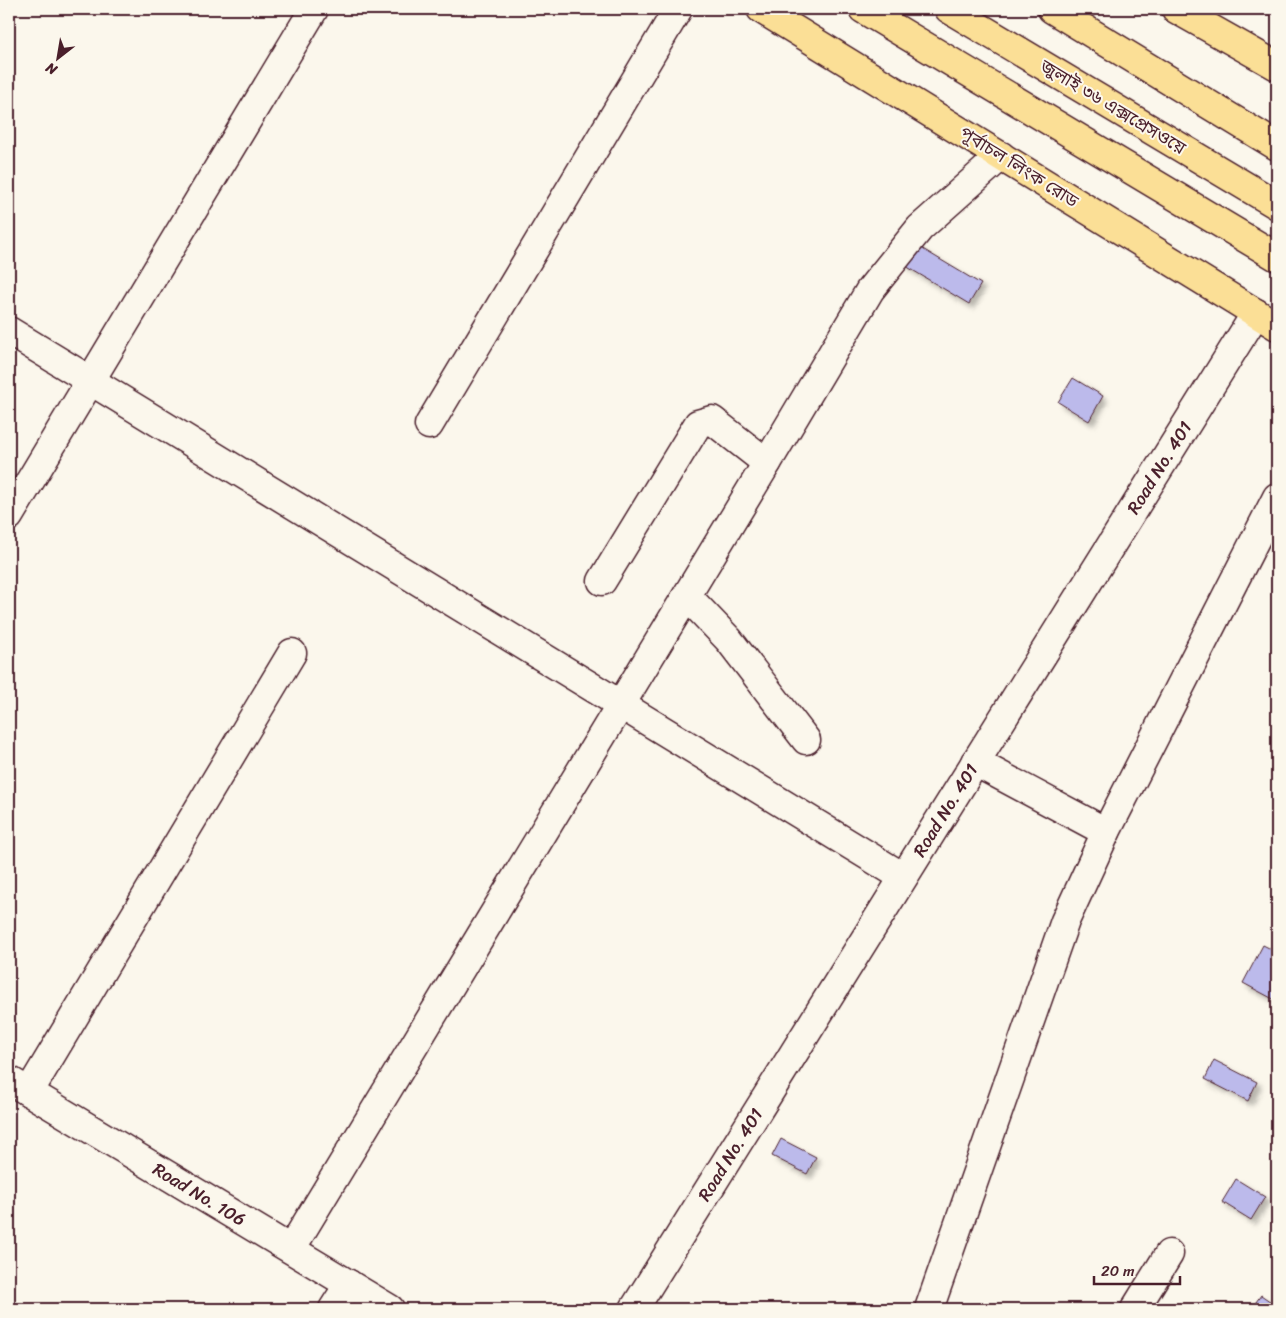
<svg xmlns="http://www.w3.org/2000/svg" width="1286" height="1318" viewBox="0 0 1286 1318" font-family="Sriracha,'Noto Sans Bengali',sans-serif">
<defs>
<filter id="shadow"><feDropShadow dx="4.5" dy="4.5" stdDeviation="2.5" flood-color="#0004"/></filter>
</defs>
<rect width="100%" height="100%" fill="#fbf7ec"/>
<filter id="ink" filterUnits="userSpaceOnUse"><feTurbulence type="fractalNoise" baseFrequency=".02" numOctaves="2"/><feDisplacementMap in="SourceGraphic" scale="10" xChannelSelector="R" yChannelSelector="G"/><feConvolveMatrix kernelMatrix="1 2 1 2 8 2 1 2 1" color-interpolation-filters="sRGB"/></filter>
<g filter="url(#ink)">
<!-- building -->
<path fill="#bcbaeb" stroke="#4a1f2b" filter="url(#shadow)" d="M916,245l65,39 -12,20 -65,-39z
M1073,378l30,18 -14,25 -31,-19z
M1263,945l14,7v43l-2,5 -32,-17z
M1214,1060l43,22 -9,19 -43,-22z
M781,1139l35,18 -9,17 -35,-18z
M1236,1179l29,18 -14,23 -29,-18z
M1261,1295l16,11v3h-26z"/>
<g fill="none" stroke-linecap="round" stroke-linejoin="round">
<defs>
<g id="minor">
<path d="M9,331l894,546"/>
<path d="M429,425l249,-416"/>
<path d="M9,516l305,-507"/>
<path d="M602,581l96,-157 14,-4 55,43"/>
<path d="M687,596l42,44 77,100"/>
<path d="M1106,832l171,-335"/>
<path id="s1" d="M9,1080l381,229"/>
<path d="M29,1092l263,-439"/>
<path d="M291,1249l476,-786 103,-173 50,-62 81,-72"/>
<path d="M333,1309l16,-25"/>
<path id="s2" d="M634,1309l622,-996"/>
<path d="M929,1309l136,-388 41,-89 -131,-70"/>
<path d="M1135,1309l34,-55"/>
</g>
<path id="major" d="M761,9l516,317
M863,9l414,248
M1176,9l101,57"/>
<path id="highway" d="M949,9l328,196
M1052,9l225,137"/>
</defs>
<!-- minor casing -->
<use href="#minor" stroke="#4a1f2b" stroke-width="31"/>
<!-- major casing -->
<use href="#major" stroke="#4a1f2b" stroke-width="31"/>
<!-- highway casing -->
<use href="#highway" stroke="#4a1f2b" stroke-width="31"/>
<!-- minor -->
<use href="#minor" stroke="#fbf7ec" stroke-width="28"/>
<!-- major -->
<use href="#major" stroke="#fbdf96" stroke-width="28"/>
<!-- highway -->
<use href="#highway" stroke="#fbdf96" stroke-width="28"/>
</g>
</g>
<g text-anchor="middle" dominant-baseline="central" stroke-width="4" stroke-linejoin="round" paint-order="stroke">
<!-- street labels -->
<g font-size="18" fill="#4a1f2b" stroke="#fbf7ec">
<text transform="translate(1113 107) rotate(31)">জুলাই ৩৬ এক্সপ্রেসওয়ে</text>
<text transform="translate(1019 167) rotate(32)">পূর্বাচল লিংক রোড</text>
<text stroke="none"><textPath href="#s2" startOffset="992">Road No. 401</textPath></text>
<text stroke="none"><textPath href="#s2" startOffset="588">Road No. 401</textPath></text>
<text stroke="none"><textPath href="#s2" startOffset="182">Road No. 401</textPath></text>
<text stroke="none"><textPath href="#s1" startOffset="222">Road No. 106</textPath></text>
</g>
</g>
<!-- margin -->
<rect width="1286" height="1318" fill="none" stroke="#fbf7ec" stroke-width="30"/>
<rect x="15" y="15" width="1256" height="1288" fill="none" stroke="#4a1f2b" stroke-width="2" filter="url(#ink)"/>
<!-- north arrow -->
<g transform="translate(58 58) rotate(211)" stroke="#fbf7ec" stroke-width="4" paint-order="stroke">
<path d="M0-4L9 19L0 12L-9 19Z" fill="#4a1f2b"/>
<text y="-8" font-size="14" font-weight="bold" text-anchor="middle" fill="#4a1f2b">N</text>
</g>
<!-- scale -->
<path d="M1094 1276v8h86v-8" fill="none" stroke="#4a1f2b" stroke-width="2.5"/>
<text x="1101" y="1276" font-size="15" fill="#4a1f2b" stroke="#fbf7ec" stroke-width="4" paint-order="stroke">20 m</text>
</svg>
